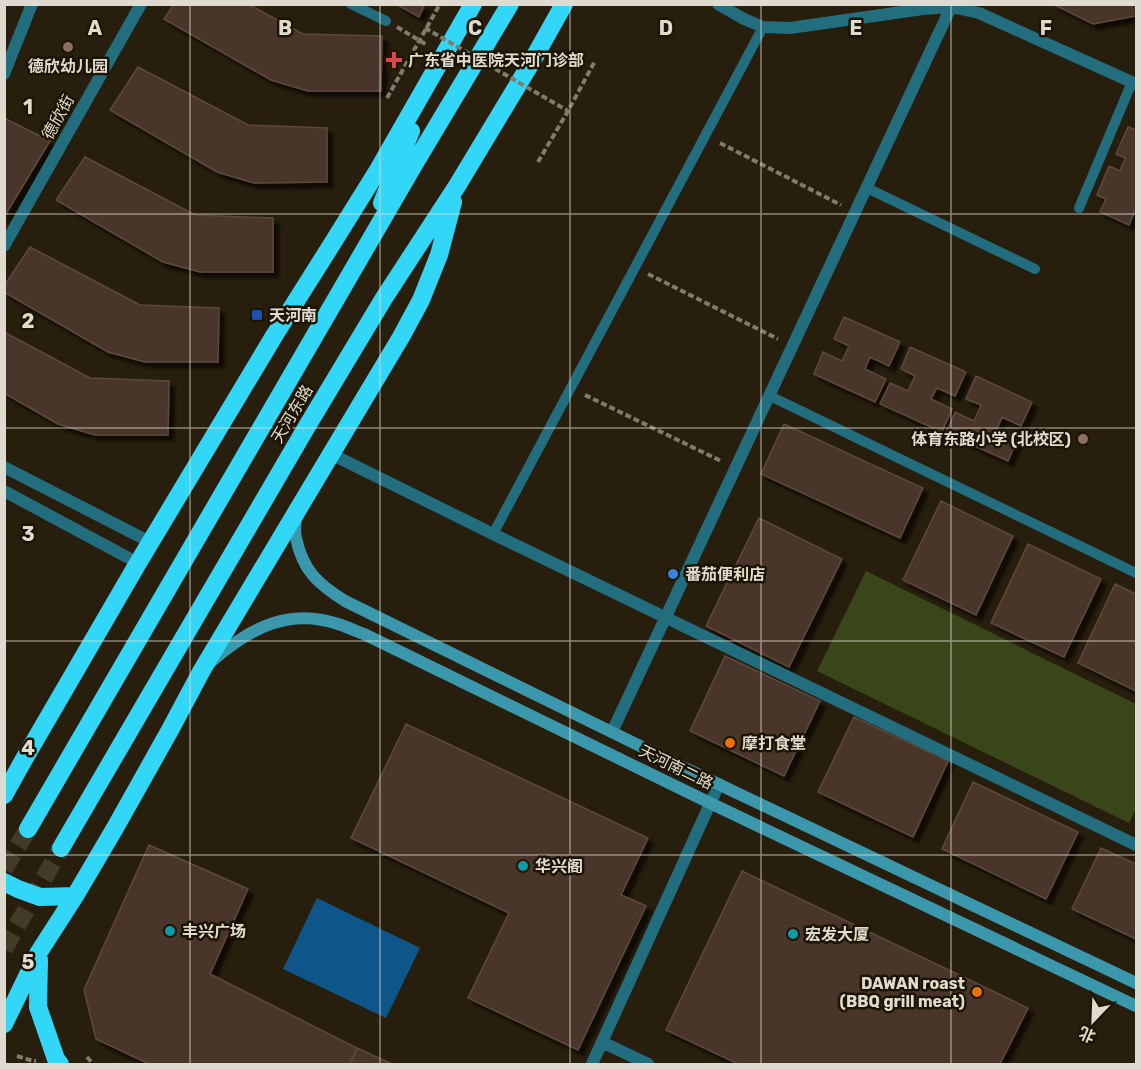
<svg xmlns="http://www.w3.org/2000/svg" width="1141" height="1069" viewBox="0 0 1141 1069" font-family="Rubik,'Noto Sans SC',sans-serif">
<defs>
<filter id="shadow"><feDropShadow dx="5.5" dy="5.5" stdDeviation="1.5" flood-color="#0009"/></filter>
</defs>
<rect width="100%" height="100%" fill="#271e0d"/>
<!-- green -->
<path fill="#384619" d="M866,571l270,133v105l-7,14 -312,-152z"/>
<!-- water -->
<path fill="#0e568a" d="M317,898l103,50 -34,70 -103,-49z"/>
<!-- building -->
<path fill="#49362b" stroke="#5c493e" stroke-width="1.5" filter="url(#shadow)" d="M174,4h74l55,30 79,2 -1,55h-73l-37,-11 -107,-61z
M396,4h29l-6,13z
M1053,4h83v12l-43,8z
M138,67l110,58 79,3v54l-73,1 -37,-11 -107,-62z
M4,118l46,23 -46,76z
M1128,127l8,3v82l-1,-1 -6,14 -29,-13 6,-13 -9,-4 12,-29 11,5 5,-13 -9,-4z
M85,157l110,58 78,3v54h-73l-37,-10 -107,-62z
M30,247l110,58 79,3 -1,54h-73l-37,-10 -104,-60v-6z
M844,317l56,25 -11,24 -19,-9 -5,12 21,10 -11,23 -61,-28 9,-22 19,9 7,-15 -15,-7z
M4,332l86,46 79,3 -1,54h-73l-37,-11 -54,-31z
M910,347l56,25 -11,24 -18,-8 -6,11 21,10 -10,23 -62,-28 10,-21 18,8 7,-15 -14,-7z
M976,376l56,26 -11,24 -19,-9 -5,12 21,9 -10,23 -62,-28 9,-21 19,9 7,-16 -15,-6z
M784,424l139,64 -23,50 -139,-64z
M941,501l72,35 -37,79 -73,-35z
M759,518l83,41 -53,108 -83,-41z
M1028,544l73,35 -37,78 -73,-34z
M1115,584l21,10v97l-58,-28z
M725,656l95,45 -36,75 -94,-45z
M854,717l94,44 -35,76 -95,-45z
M406,724l242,114 -27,57 25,11 -68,144 -110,-52 41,-85 -158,-75z
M973,782l105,50 -32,67 -104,-50z
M149,845l99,44 -38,85 147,74 -7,16h-201l-53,-25 -12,-49z
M1101,848l35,16v75l-64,-30z
M742,871l286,137 -28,56h-262l-72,-34z
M357,1048l35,16h-42z"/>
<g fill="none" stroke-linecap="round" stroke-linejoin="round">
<!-- highway-tunnel -->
<path stroke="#433a2a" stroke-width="18" stroke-dasharray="18 9" stroke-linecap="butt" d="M4,869l24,-40
M4,949l57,-101"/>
<!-- path -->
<path stroke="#827b6d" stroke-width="4" stroke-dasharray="6 3" stroke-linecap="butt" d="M397,27l30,18
M720,143l121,62
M538,162l30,-51 27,-50
M648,274l130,65
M585,395l136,66
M17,1056l16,5h3
M87,1057l6,7"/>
<!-- lane -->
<path stroke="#226d7e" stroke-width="10" d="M351,4l35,17
M867,188l168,81
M1079,208l53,-126
M770,396l366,177
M493,534l270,-507"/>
<!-- street -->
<path stroke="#226d7e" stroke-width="12" d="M718,4l26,15 19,8 27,1 133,-19 28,-2 28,6 157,71
M4,74l28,-70
M4,246l137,-242
M331,454l162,80 643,311
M4,467l146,75
M4,491l134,72
M612,732l339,-725
M602,1042l46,22
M592,1064l127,-280"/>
<!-- secondary -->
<path stroke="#3a97ac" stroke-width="12" d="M296,514c0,8 -2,17 0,24 7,33 22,46 49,63l346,170 445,212
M212,661c37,-32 76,-54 126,-37 9,3 18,7 26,10l346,169 426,203"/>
<!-- highway -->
<path stroke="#32d7f8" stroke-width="18" d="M382,203l29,-72
M4,795l19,-34 115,-198 136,-227 58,-92 46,-74 95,-166
M28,829l387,-666 95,-159
M61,848l245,-420 78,-130 73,-112 74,-123 33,-59
M4,882l14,7 22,8 35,-1
M39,960l-1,47 18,52 4,5
M4,1024l35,-72 36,-56 40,-68 55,-98 32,-60 199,-333 20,-37 18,-45 14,-53"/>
<!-- path-bridge -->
<path stroke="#827b6d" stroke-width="4" stroke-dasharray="6 3" stroke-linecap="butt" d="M425,28l143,83
M387,98l53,-94"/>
</g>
<!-- grid -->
<path fill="none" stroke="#e0dbd0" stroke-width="1.5" stroke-opacity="0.55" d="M190,4v1060M380,4v1060M570,4v1060M761,4v1060M951,4v1060M4,214h1132M4,428h1132M4,641h1132M4,855h1132"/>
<!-- markers -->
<g fill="#8d6e63" stroke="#1d1504" stroke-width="2">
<circle cx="68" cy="47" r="6"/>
<circle cx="1083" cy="439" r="6"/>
</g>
<path fill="#e0444e" stroke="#1d1504" stroke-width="2" d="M391 51h6v6h6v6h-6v6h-6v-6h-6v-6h6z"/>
<rect fill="#1a4fb4" stroke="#1d1504" stroke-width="2" x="251" y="309" width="12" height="12" rx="3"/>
<circle fill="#3f7fe0" stroke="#1d1504" stroke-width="2" cx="673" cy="574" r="6"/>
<g fill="#e8710a" stroke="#1d1504" stroke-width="2">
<circle cx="730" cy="743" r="6"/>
<circle cx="977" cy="992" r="6"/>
</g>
<g fill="#0f9aa8" stroke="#1d1504" stroke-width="2">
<circle cx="523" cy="866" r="6"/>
<circle cx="170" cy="931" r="6"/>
<circle cx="793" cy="934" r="6"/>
</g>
<g text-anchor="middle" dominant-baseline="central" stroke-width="5" stroke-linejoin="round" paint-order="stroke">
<!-- poi labels -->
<g font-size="16" font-weight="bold" fill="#e0dbd0" stroke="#1d1504" text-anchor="start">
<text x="408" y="60">广东省中医院天河门诊部</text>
<text x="68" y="66" text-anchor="middle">德欣幼儿园</text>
<text x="269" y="315">天河南</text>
<text x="1071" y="439" text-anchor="end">体育东路小学 (北校区)</text>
<text x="685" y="574">番茄便利店</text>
<text x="742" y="743">摩打食堂</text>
<text x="535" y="866">华兴阁</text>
<text x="182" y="931">丰兴广场</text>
<text x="805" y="934">宏发大厦</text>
<text x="965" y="983" text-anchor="end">DAWAN roast<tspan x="965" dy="18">(BBQ grill meat)</tspan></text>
</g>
<!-- street labels -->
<g font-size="16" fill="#e0dbd0" stroke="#1d1504">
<text transform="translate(58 117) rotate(-61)">德欣街</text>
<text transform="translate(292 414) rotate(-59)">天河东路</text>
<text transform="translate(676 767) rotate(26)">天河南二路</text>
</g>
</g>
<g font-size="20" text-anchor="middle" font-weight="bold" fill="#e0dbd0" stroke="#1d1504" stroke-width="5" stroke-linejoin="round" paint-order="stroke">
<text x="95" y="35">A</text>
<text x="285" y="35">B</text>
<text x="475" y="35">C</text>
<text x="666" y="35">D</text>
<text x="856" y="35">E</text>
<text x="1046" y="35">F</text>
<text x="28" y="114">1</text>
<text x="28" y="328">2</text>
<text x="28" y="541">3</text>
<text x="28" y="755">4</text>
<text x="28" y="969">5</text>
</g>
<!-- border -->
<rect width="1141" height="1069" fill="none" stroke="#e0dbd0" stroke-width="12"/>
<!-- north arrow -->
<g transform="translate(1093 1021) rotate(203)" stroke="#1d1504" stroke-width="4.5" paint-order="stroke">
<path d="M0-4.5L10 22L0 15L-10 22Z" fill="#e0dbd0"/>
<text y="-9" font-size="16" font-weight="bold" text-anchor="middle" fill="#e0dbd0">北</text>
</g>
</svg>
